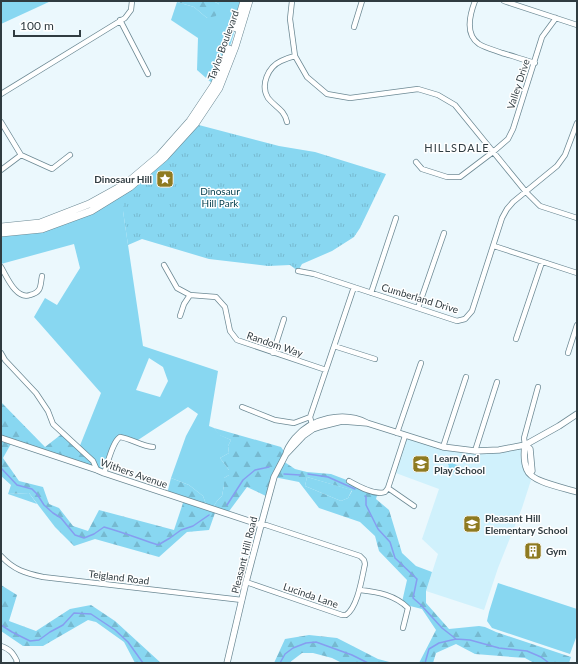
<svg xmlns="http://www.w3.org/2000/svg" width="578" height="664" viewBox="0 0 578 664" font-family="Lato,sans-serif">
<defs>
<pattern id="forest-firs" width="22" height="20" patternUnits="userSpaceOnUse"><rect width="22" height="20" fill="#88d7f1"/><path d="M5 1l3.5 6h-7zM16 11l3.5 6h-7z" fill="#76b9d0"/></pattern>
<pattern id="park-tufts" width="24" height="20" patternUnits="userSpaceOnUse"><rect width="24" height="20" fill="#88d7f1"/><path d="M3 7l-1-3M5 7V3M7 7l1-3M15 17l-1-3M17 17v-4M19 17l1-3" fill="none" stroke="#76b9d0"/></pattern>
</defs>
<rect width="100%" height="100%" fill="#ebf8fd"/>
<!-- built -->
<path fill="#d0f1fc" d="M406,437l69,14 50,-6 2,26 5,6 -10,31 -24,60 -14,42 -58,-19 12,-37 -16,-15 17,-50 -46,-17z"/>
<!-- grass -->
<path fill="#88d7f1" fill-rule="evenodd" d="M1,1h50l-50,23z
M213,1h31l-13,42 -17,42 -17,-15 1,-32 -27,-18 6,-18 17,5 13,11 12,-14z
M123,191v20l20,135 75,25 -9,55 5,2 6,7 11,5 -3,6 1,7 -9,5 9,12v5l-5,3v7l-2,11 -5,5 -5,8 -5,-2 -4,-11 -14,-11 -18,-7 15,-42 12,-22 -10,-7 -53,35 -9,-4 -9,1 -13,34 -25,-25 22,-55 -67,-76 11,-19 12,7 23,-37 -6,-24 -73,20v-31l90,-22zM149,358l14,9 5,14 -8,16 -24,-7z
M307,477l45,13 -4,8 -7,3 -36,-15z
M29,493l8,11 -29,-10z
M498,583l79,26v26l-7,19 -78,-26 -5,-7 2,-9z"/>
<!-- forest -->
<path fill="url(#forest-firs)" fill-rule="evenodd" d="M178,1h35l6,3 -3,12 -9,2 -13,-11 -17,-5z
M1,402l44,45 18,-14 30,28 4,9 -85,-28 -9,16 16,23 24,6 6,17 10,4 14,18 15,5 11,-21 75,20 10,-30 -17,-6 4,-16 18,7 14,11 4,11 5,2 5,-8 5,-5 2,-11v-7l5,-3v-5l-9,-12 9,-5 -1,-7 3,-6 -12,-5 -5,-7 67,19 5,7 -3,7 12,8 12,3 24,2 47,18 -2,7 13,11 13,43 14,13 16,6 -6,19v12l23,26 30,-3 6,1 11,5 75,25 -2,6h-35l-9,-5 -50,-4 -19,-10 -20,9 -3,10h-14l17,-33 -14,-21 -12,-3 -8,-4 5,-22 -28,-29 -4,-15 -15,-14 -41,-14 -20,-26 -25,-5 -6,20 -21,-10 -20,27 -11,-4 -7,20 -22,2 -28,25 -64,-18 -21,7 -19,-19 -26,-34 -21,1 3,-9 -10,-9zM307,477l44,13 1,1 -4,7 -7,3 -36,-15z
M1,585l16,10 -8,26 27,10 34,-22 21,-4 24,16 46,42h-26l-11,-21 -28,-20 -8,-2 -45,26h-20l-22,-15z
M309,635l28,3 41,21 15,4h-51l-10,-5 -19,-5h-11l-13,10h-15l11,-24z"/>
<!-- park -->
<path fill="url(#park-tufts)" d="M195,124l84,22 36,6 71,22 -26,54 -6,9 -22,14 -30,13 -4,7 -8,-6 -22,1 -59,-7 -67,-20 -14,6 -5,-34v-20z
M450,462l9,4 3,4 -2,5h-1l-3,-2 -9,-3 2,-4 -1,-2z"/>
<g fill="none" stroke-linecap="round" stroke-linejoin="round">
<!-- stream -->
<path stroke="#869df0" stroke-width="1.5" d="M1,468l16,17 15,4 5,5 7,11 9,8 8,5 14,17 9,3 10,-4 10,-7c18,5 36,12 54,18l12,-7 11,-8 12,-4 16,-11
M284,474l16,1
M308,474l20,3 27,12
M365,496l1,1v8l12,24 12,13 5,16 22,21 -4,19 8,7 21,23 14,11
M227,505l16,-25 12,-10 14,-3
M1,625l11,7 18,9 9,-1 11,-8 13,-7 11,-12 17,1 24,16 13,12 15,21
M280,663l5,-9 8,-6 13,-5 10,-1 36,13 16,8
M425,663l4,-14 10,-6 17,-4 14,1 29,8 28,3 14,6 8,6"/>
<defs>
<path id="minor" d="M292,1l-2,18 5,37 12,21 20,17 23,4 68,-9 20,6 17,10 71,87 14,14 37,12
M475,1c-5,13 -11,33 4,43 7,4 15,6 23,9 11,3 22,7 33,10
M504,1l73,24
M120,20l28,54
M354,27l8,-26
M1,94l124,-76 6,-8 1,-9
M1,122l20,33
M287,122c-3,-13 -12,-15 -19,-24 -8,-13 0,-31 13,-37 4,-2 10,-4 14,-5
M21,155l31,14 18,-14
M416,162l6,7 25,8h13l33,-25 15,-13 5,-10 29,-92 14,-19
M1,170l20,-15
M494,246l83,27
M164,265l13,23 13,7 26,2 9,10 5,24 7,9 89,30
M1,267c6,10 15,33 29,28 12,-3 10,-9 12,-19
M298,271l16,3 143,47 8,-2 7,-8 30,-93 5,-9 6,-7 44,-36 8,-11 12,-32
M371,293l25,-75
M418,308l26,-75
M180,316l4,-12 6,-9
M516,339l26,-77
M334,346l41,13
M1,353l4,7 31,33 12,18 5,13 40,37 4,9
M273,353l11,-34
M568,353l9,-28
M242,407l33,13 19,3 16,-6
M313,428l-3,-11 44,-130
M397,433l24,-70
M525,445l-1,-7 14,-51
M443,447l23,-70
M475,451l22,-69
M104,473c4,-9 8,-31 16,-36 12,2 21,9 33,10
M349,481c9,5 26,15 36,11l3,-4 26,18
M388,488l17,-52
M1,556c13,14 24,17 42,21l199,23
M246,582l96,33h4c12,-8 16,-38 19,-51l-1,-4 -4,-4 -94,-31h-5
M360,590c18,2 35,5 48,18l-5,20
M1,646c9,3 12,7 16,15l-1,2"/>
<path id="tertiary" d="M367,423l76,24 32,4 24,-1 26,-5 34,-19 18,-12
M1,438l96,32 7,3 157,52
M525,445c-1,7 -1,18 2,25 4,12 38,18 50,22
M525,445l5,4 2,22 -2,3
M227,663l19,-81 15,-57 13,-48 12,-23c1,-6 5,-11 9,-16 17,-20 49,-27 72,-15l-25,-2 -20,5 -9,3 -10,7 -17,18"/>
<path id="primary" d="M236,28l8,-27
M1,227l39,-4 49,-19 38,-21 32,-27 31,-35 24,-36 15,-36
M1,233l41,-4 49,-18 39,-24 35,-30 30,-33 24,-36 16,-41 14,-46"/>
</defs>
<!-- minor casing -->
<use href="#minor" stroke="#6c8994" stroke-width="6"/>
<!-- tertiary casing -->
<use href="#tertiary" stroke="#6c8994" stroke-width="7"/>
<!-- primary casing -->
<use href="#primary" stroke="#6c8994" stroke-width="8"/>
<!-- minor -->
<use href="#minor" stroke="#fff" stroke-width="4.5"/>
<!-- tertiary -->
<use href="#tertiary" stroke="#fff" stroke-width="5.5"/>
<!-- primary -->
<use href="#primary" stroke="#fff" stroke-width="7"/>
</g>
<!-- icons -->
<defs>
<symbol id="sight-square" viewBox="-11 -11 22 22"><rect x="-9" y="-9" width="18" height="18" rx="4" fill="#8e7a20" stroke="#fff"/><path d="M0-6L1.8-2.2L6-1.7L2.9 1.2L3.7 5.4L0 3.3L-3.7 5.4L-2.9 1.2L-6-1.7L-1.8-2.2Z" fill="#fff"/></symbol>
<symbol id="school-square" viewBox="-11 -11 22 22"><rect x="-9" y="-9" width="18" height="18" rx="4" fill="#8e7a20" stroke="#fff"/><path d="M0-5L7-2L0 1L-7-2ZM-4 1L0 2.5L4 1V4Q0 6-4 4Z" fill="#fff"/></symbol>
<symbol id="building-square" viewBox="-11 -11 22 22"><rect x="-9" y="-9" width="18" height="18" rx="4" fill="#8e7a20" stroke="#fff"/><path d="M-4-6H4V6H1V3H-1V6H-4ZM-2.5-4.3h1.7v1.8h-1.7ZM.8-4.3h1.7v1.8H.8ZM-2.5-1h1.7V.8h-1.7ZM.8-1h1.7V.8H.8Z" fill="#fff"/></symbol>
</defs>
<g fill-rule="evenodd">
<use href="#sight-square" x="155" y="169" width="20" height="20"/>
<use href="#school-square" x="411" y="454" width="20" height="20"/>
<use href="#school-square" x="462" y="514" width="20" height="20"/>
<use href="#building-square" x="523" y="541" width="20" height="20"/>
</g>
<g text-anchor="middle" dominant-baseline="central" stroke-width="3" stroke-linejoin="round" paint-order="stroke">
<!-- street labels -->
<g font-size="10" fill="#303c41" stroke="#fff">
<text transform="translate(223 45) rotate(-70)">Taylor Boulevard</text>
<text transform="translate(518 84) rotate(-72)">Valley Drive</text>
<text transform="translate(420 298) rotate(17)">Cumberland Drive</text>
<text transform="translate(275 344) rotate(19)">Random Way</text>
<text transform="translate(134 473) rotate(19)">Withers Avenue</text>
<text transform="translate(244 555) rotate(-76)">Pleasant Hill Road</text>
<text transform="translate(119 577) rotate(7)">Teigland Road</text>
<text transform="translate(311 595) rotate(19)">Lucinda Lane</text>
</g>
<!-- poi labels -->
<g font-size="10" font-weight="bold" fill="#303c41" stroke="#fff" text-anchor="start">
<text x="152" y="179" text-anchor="end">Dinosaur Hill</text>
<text x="434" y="458">Learn And<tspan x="434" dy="12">Play School</tspan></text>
<text x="485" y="518">Pleasant Hill<tspan x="485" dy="12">Elementary School</tspan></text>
<text x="546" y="551">Gym</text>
</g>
<!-- park labels -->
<g font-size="10" fill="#003c4c" stroke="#fff">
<text x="220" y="191">Dinosaur<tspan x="220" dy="12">Hill Park</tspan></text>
</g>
<!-- neighbourhood labels -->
<g font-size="11" letter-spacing="1" fill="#303c41" stroke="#fff">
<text x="457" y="147">HILLSDALE</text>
</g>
</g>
<!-- border -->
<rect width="578" height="664" fill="none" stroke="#303c41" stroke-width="4"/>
<!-- scale -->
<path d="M14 30v6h66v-6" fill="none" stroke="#303c41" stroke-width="2"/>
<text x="20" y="30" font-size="12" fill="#303c41" stroke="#ffffff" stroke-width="3" paint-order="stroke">100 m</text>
</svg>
